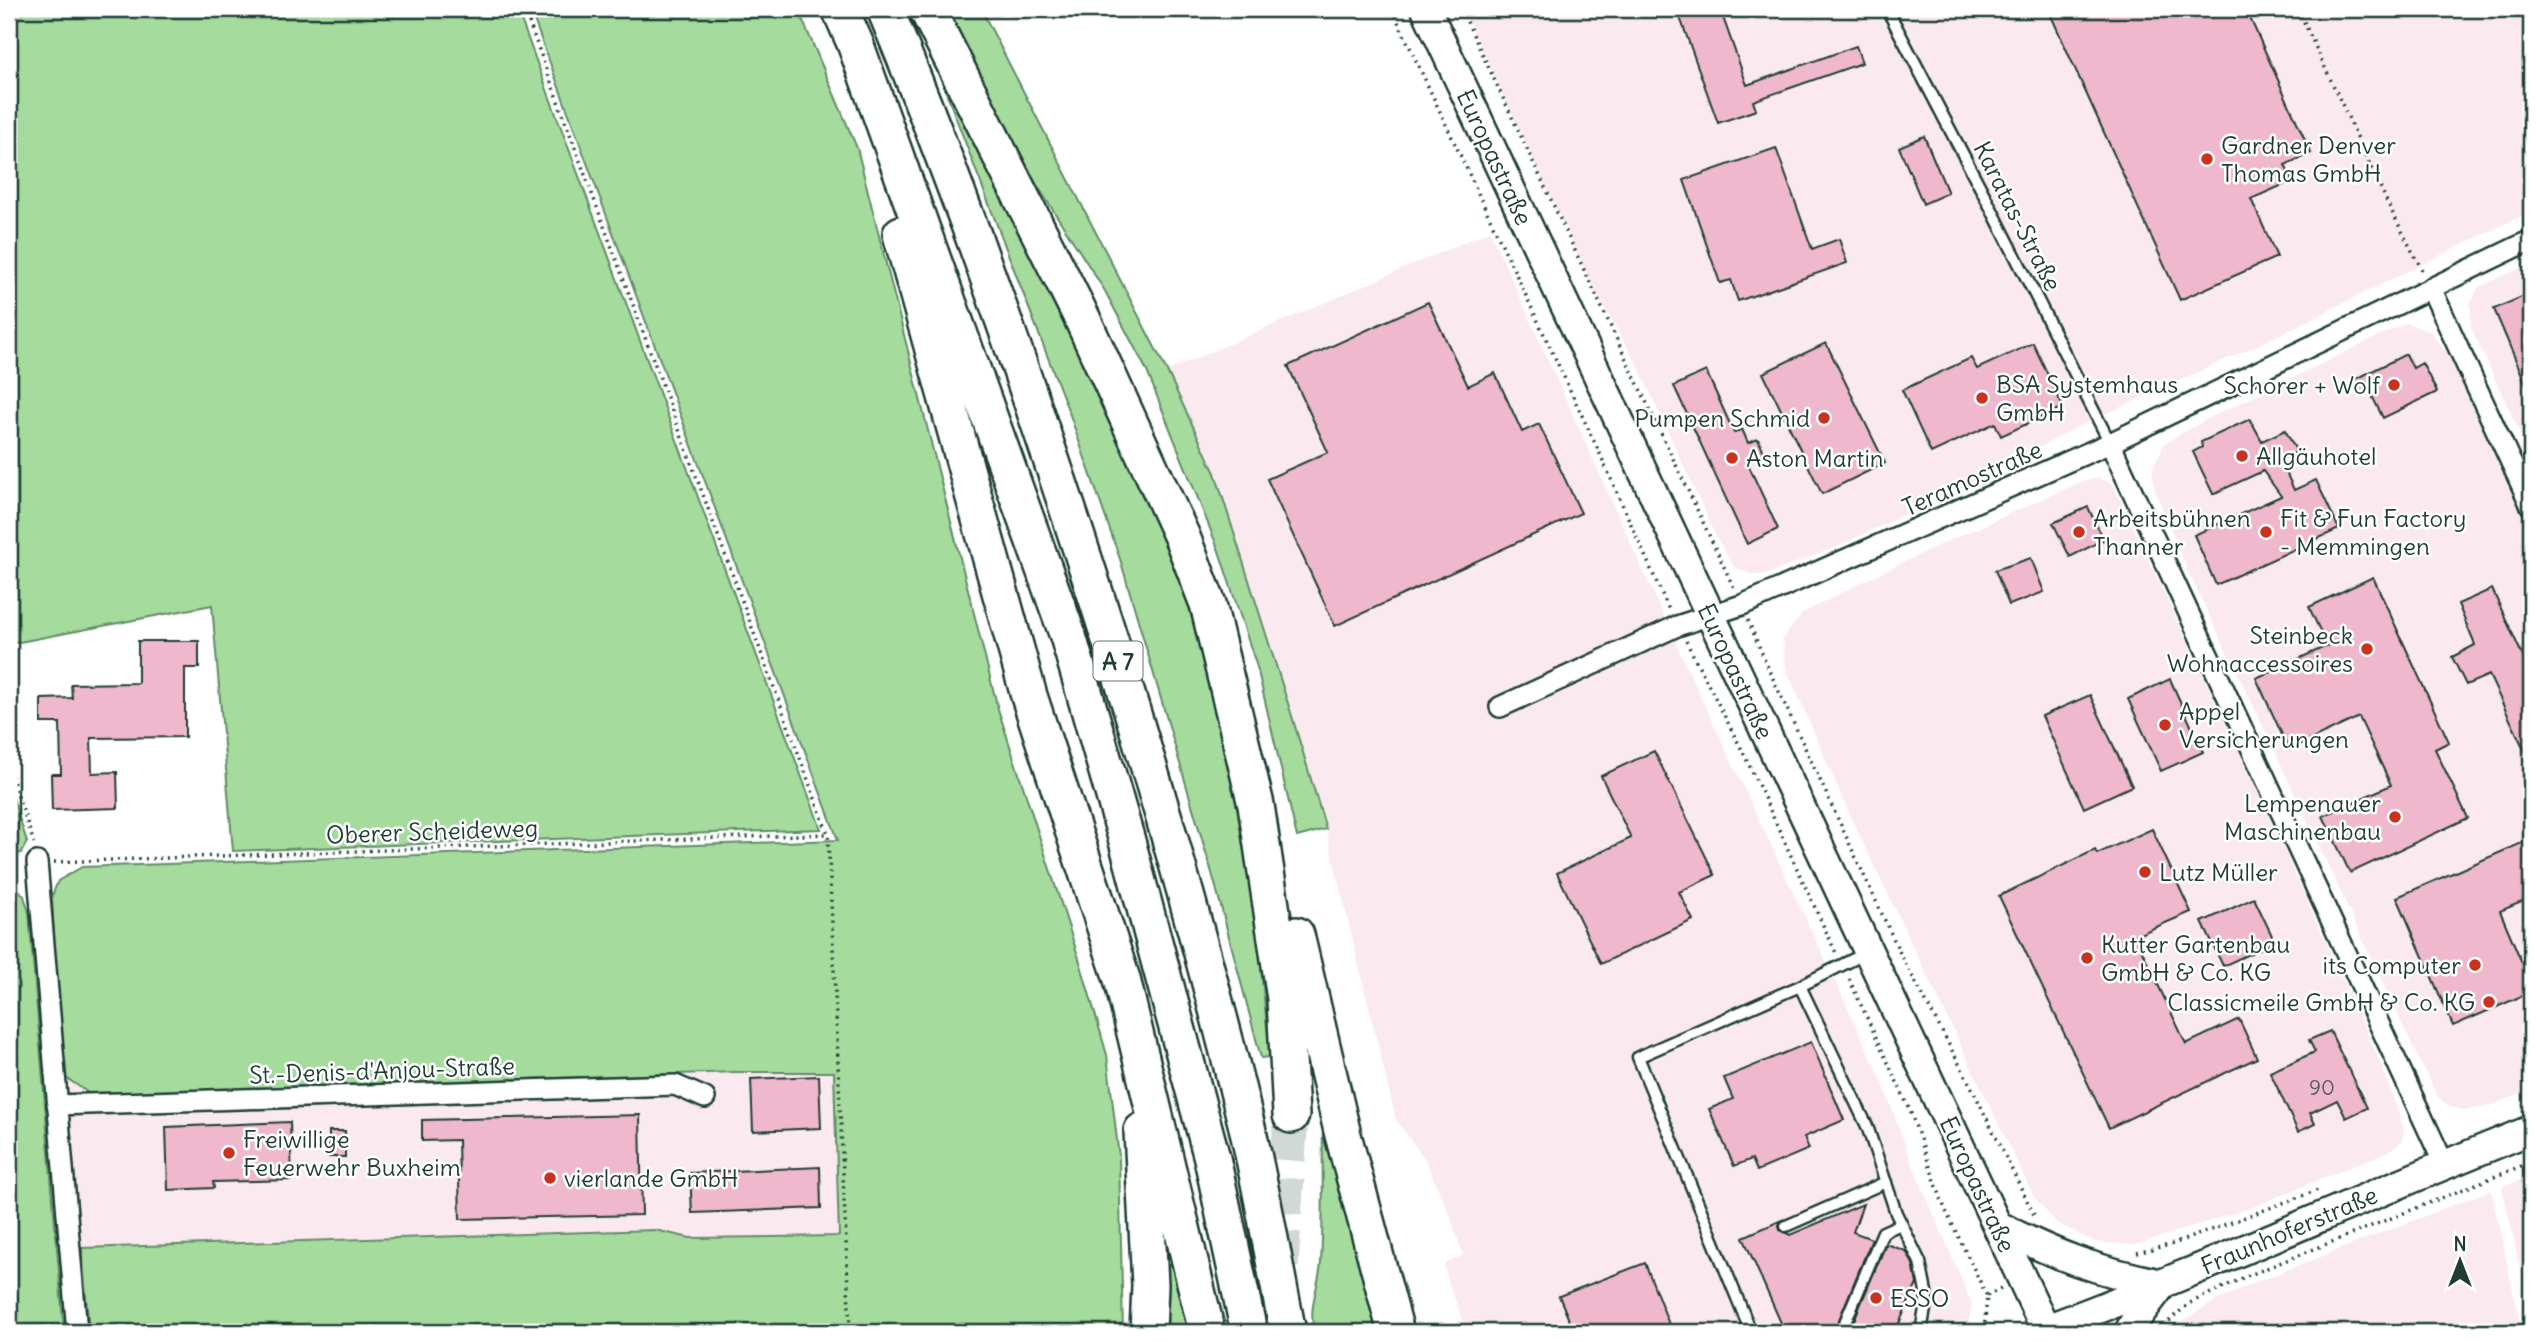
<svg xmlns="http://www.w3.org/2000/svg" width="2540" height="1341" viewBox="0 0 2540 1341" font-family="Delius,sans-serif">
<rect width="100%" height="100%" fill="#fff"/>
<filter id="ink" filterUnits="userSpaceOnUse"><feTurbulence type="fractalNoise" baseFrequency=".0143" numOctaves="2"/><feDisplacementMap in="SourceGraphic" scale="14" xChannelSelector="R" yChannelSelector="G"/><feConvolveMatrix kernelMatrix="1 2 1 2 8 2 1 2 1" color-interpolation-filters="sRGB"/></filter>
<g filter="url(#ink)">
<!-- built -->
<path fill="#faeaf0" d="M1463,9h1068v202l-273,134 -183,83 -56,31 -180,87 -74,29h-12l-18,-7 -17,-27 -81,-177 -42,-72z
M1490,231l192,426 199,421 30,83 61,143 -5,28h-500l-17,-45 -6,-22 19,-10 -13,-40 -26,-57 -28,-38 -70,-291 -35,-116 -76,-240 -48,-102z
M2531,263v194l-60,-130 -1,-23 9,-17z
M2406,323l24,8 19,25 82,179v555l-41,16 -24,5 -19,-5 -11,-12 -25,-51 -149,-319 -74,-152 -33,-82 -3,-21 13,-26 46,-26z
M2099,478l14,7 142,301 125,275 24,68 -2,13 -12,8 -20,9 -120,49 -115,37 -40,-3 -38,-19 -23,-26 -183,-379 -65,-150 -3,-30 20,-25 55,-29 90,-43 133,-59z
M736,1072h98l5,164 -149,2 -35,-8 -573,18 -17,-171 25,17z
M2531,1176v140l-29,-129z
M2491,1190l31,142h-349l8,-10 33,-20 37,-18z"/>
<!-- green -->
<path fill="#a6db9e" stroke="#628c69" stroke-width="2" d="M20,9h497l304,820 -588,22 -21,-246 -203,39v-631z
M530,9h268l59,139 141,561 83,256 26,90 12,102 4,175h-1034l-7,-84 573,-18 35,8 149,-2 -5,-164h-98l-646,22 -25,-17 -8,-75 -5,-106 6,-15 24,-14 756,-27z
M947,9h34l186,362 48,102 76,240 35,116 -29,8 -40,-170 -38,-116 -73,-182 -41,-78 -70,-109z
M934,61l163,329 70,153 32,90 43,185 10,61 18,178 -9,1 -47,-178 -93,-318 -51,-147z
M9,786l18,56 -6,11 -12,4z
M9,879l15,17 5,17 35,419h-55z
M1323,1119l63,213h-72c-6,-27 5,-44 7,-70 3,-47 1,-96 2,-143z
M1167,1211l26,121h-26z"/>
<!-- building -->
<path fill="#f0b8cd" stroke="#1f3d34" stroke-width="2" d="M1677,9h43l27,76 109,-39 6,17 -109,38 3,9 -38,13z
M2048,9h198l65,144 -26,12 7,16 -41,18 26,58 -97,43z
M1924,136l24,57 -25,11 -24,-57z
M1776,148l36,101 27,-10 8,24 -109,38 -7,-21 -11,3 -36,-103z
M2531,293v103l-37,-87z
M1428,302l40,84 27,-13 27,59 17,-8 42,89 -246,113 -68,-147 61,-27 -40,-86z
M1826,343l59,120 -63,31 -59,-121z
M2033,343l30,64 -62,29 -6,-13 -64,30 -29,-63 69,-32 6,11z
M2406,354l7,14 9,-5 15,29 -54,26 -14,-28 -10,5 -7,-14z
M1706,371l28,62 8,-4 6,14 10,-4 7,15 -18,8 31,67 -31,15 -73,-158z
M2250,419l12,22 23,-11 12,22 -17,7 14,31 22,-10 23,49 -123,56 -22,-50 87,-39 -18,-25 -50,23 -20,-42 9,-5 -1,-5z
M2088,507l15,33 -33,17 -17,-34z
M2031,558l13,34 -35,13 -14,-35z
M2373,577l76,165 -14,7 33,69 -118,55 -27,-57 68,-31 -32,-68 -70,33 -33,-72 71,-32 -18,-39z
M2492,589l39,85v90l-42,-89 -23,10 -14,-28 23,-12 -17,-41z
M138,641h61v27h-14v69l-94,1 1,35 25,-1 1,36 -66,2 -1,-36h10l-1,-51h-19v-24l31,-1 -1,-14 67,-1z
M2170,679l33,73 -42,19 -33,-72z
M2090,695l42,91 -48,22 -42,-92z
M1654,751l61,124 -36,17 14,28 -92,44 -44,-91 74,-35 -30,-62z
M2152,829l39,83 -56,24 51,108 53,-25 18,39 -148,70 -110,-232 96,-46 2,4z
M2531,839v59l-31,13 31,73v8l-78,34 -56,-129z
M2254,898l21,44 -52,24 -21,-44z
M2330,1031l37,77 -21,10 -9,-18 -27,13 5,11 -17,8 -28,-60 45,-20 -6,-12z
M1811,1042l33,78 -40,17 5,12 -52,22 -5,-12 -18,7 -25,-57 24,-10 -9,-21z
M819,1076l2,52 -68,3 -2,-52z
M640,1115l2,100 -182,4 -2,-79 -36,1v-21z
M290,1122l2,58 -79,2 1,6 -46,2 -2,-63z
M329,1131h16v26h-16z
M820,1167l1,41 -129,5 -2,-40z
M1863,1204l-10,28 19,7 -38,93h-49l-42,-95 39,-17 -3,5 1,5 10,5z
M1886,1244l20,7 7,13 4,20 -22,48h-46z
M1645,1263l27,69h-98l-15,-36z"/>
<g fill="none" stroke-linecap="round" stroke-linejoin="round">
<!-- highway-tunnel -->
<path stroke="#d2d8d6" stroke-width="35" stroke-dasharray="35 18" stroke-linecap="butt" d="M1281,1266l10,-151"/>
<defs>
<path id="lane" d="M1887,9l104,199 119,235
M1800,986l67,140 29,87 24,49 7,35 -6,35
M1786,1226l100,-44
M1751,1332l-113,-275 162,-71 68,-34
M1841,1332l42,-100 18,-8"/>
<path id="street" d="M2431,288l100,218
M2110,443l334,721
M1500,707l177,-81 65,-21 368,-162 421,-203
M37,862l40,470
M57,1105l618,-20 30,13"/>
<path id="secondary" d="M1426,9l621,1323
M1997,1225c58,31 101,46 165,59
M2046,1329c164,-61 322,-135 485,-199
M2129,1332l7,-13 25,-33"/>
<path id="highway" d="M840,9l15,34 213,593 59,205 85,317 37,174
M885,9c60,145 114,294 164,444 75,222 142,446 198,674 16,68 27,137 41,205
M927,9l155,309 100,219 26,67 48,201 29,194 6,116
M901,234l128,462 93,283 85,353
M1296,935l47,200 53,197
M1142,1131l8,154 -2,47"/>
</defs>
<!-- lane casing -->
<use href="#lane" stroke="#1f3d34" stroke-width="15"/>
<!-- street casing -->
<use href="#street" stroke="#1f3d34" stroke-width="24"/>
<!-- secondary casing -->
<use href="#secondary" stroke="#1f3d34" stroke-width="33"/>
<!-- highway casing -->
<use href="#highway" stroke="#1f3d34" stroke-width="40"/>
<!-- path -->
<path stroke="#1f3d34" stroke-width="3.5" stroke-dasharray="2 5" stroke-linecap="butt" d="M524,9l304,825 22,498
M1392,9l208,445 69,156
M1461,9l273,579
M2298,9l92,199 33,64
M1748,620l21,50 131,283 72,135 64,131
M1686,641l57,111 93,201
M9,769l25,74
M54,862l774,-28
M9,863h9
M1849,979l60,129 36,101 42,87 -3,36
M2137,1253l36,-9 145,-54
M1987,1296l14,-8
M2160,1332l12,-14 18,-15 57,-27 284,-114"/>
<!-- lane -->
<use href="#lane" stroke="#fff" stroke-width="10"/>
<!-- street -->
<use href="#street" stroke="#fff" stroke-width="19"/>
<!-- secondary -->
<use href="#secondary" stroke="#fff" stroke-width="28"/>
<!-- highway -->
<use href="#highway" stroke="#fff" stroke-width="35"/>
</g>
</g>
<!-- markers -->
<g fill="#c8321e" stroke="#fff" stroke-width="2.5">
<circle cx="2207" cy="159" r="7"/>
<circle cx="2394" cy="385" r="7"/>
<circle cx="1982" cy="398" r="7"/>
<circle cx="1824" cy="418" r="7"/>
<circle cx="2242" cy="456" r="7"/>
<circle cx="1732" cy="458" r="7"/>
<circle cx="2079" cy="532" r="7"/>
<circle cx="2266" cy="532" r="7"/>
<circle cx="2367" cy="649" r="7"/>
<circle cx="2165" cy="725" r="7"/>
<circle cx="2395" cy="817" r="7"/>
<circle cx="2145" cy="872" r="7"/>
<circle cx="2087" cy="958" r="7"/>
<circle cx="2475" cy="965" r="7"/>
<circle cx="2489" cy="1002" r="7"/>
<circle cx="229" cy="1153" r="7"/>
<circle cx="550" cy="1178" r="7"/>
<circle cx="1876" cy="1298" r="7"/>
</g>
<g text-anchor="middle" dominant-baseline="central" stroke-width="5" stroke-linejoin="round" paint-order="stroke">
<!-- number labels -->
<g font-size="21" fill="#535c5a">
<text x="2322" y="1087">90</text>
</g>
<!-- shield labels -->
<rect fill="#fff" stroke="#627771" stroke-width="2" x="1093.5" y="641.5" width="49" height="39" rx="5"/>
<g font-size="23" font-weight="bold" fill="#1f3d34">
<text x="1118" y="661">A 7</text>
</g>
<!-- poi labels -->
<g font-size="24" fill="#1f3d34" stroke="#fff" text-anchor="start">
<text x="2221" y="145">Gardner Denver<tspan x="2221" dy="28">Thomas GmbH</tspan></text>
<text x="1996" y="384">BSA Systemhaus<tspan x="1996" dy="28">GmbH</tspan></text>
<text x="2380" y="385" text-anchor="end">Schorer + Wolf</text>
<text x="1810" y="418" text-anchor="end">Pumpen Schmid</text>
<text x="2256" y="456">Allgäuhotel</text>
<text x="1746" y="458">Aston Martin</text>
<text x="2093" y="518">Arbeitsbühnen<tspan x="2093" dy="28">Thanner</tspan></text>
<text x="2280" y="518">Fit &amp; Fun Factory<tspan x="2280" dy="28">- Memmingen</tspan></text>
<text x="2353" y="635" text-anchor="end">Steinbeck<tspan x="2353" dy="28">Wohnaccessoires</tspan></text>
<text x="2179" y="711">Appel<tspan x="2179" dy="28">Versicherungen</tspan></text>
<text x="2381" y="803" text-anchor="end">Lempenauer<tspan x="2381" dy="28">Maschinenbau</tspan></text>
<text x="2159" y="872">Lutz Müller</text>
<text x="2101" y="944">Kutter Gartenbau<tspan x="2101" dy="28">GmbH &amp; Co. KG</tspan></text>
<text x="2461" y="965" text-anchor="end">its Computer</text>
<text x="2475" y="1002" text-anchor="end">Classicmeile GmbH &amp; Co. KG</text>
<text x="243" y="1139">Freiwillige<tspan x="243" dy="28">Feuerwehr Buxheim</tspan></text>
<text x="564" y="1178">vierlande GmbH</text>
<text x="1890" y="1298">ESSO</text>
</g>
<!-- street labels -->
<g font-size="24" fill="#1f3d34" stroke="#fff">
<text transform="translate(1495 157) rotate(65)">Europastraße</text>
<text transform="translate(2018 216) rotate(63)">Karatas-Straße</text>
<text transform="translate(1972 478) rotate(-24)">Teramostraße</text>
<text transform="translate(1736 671) rotate(65)">Europastraße</text>
<text transform="translate(432 831) rotate(-2)">Oberer Scheideweg</text>
<text transform="translate(382 1070) rotate(-2)">St.-Denis-d'Anjou-Straße</text>
<text transform="translate(1978 1184) rotate(65)">Europastraße</text>
<text transform="translate(2289 1230) rotate(-23)">Fraunhoferstraße</text>
</g>
</g>
<!-- margin -->
<rect width="2540" height="1341" fill="none" stroke="#fff" stroke-width="35"/>
<rect x="18" y="18" width="2505" height="1306" fill="none" stroke="#1f3d34" stroke-width="2.5" filter="url(#ink)"/>
<!-- north arrow -->
<g transform="translate(2460 1261)" stroke="#ffffff" stroke-width="5" paint-order="stroke">
<path d="M0-5L12 26L0 18L-12 26Z" fill="#1f3d34"/>
<text y="-10" font-size="19" font-weight="bold" text-anchor="middle" fill="#1f3d34">N</text>
</g>
</svg>
